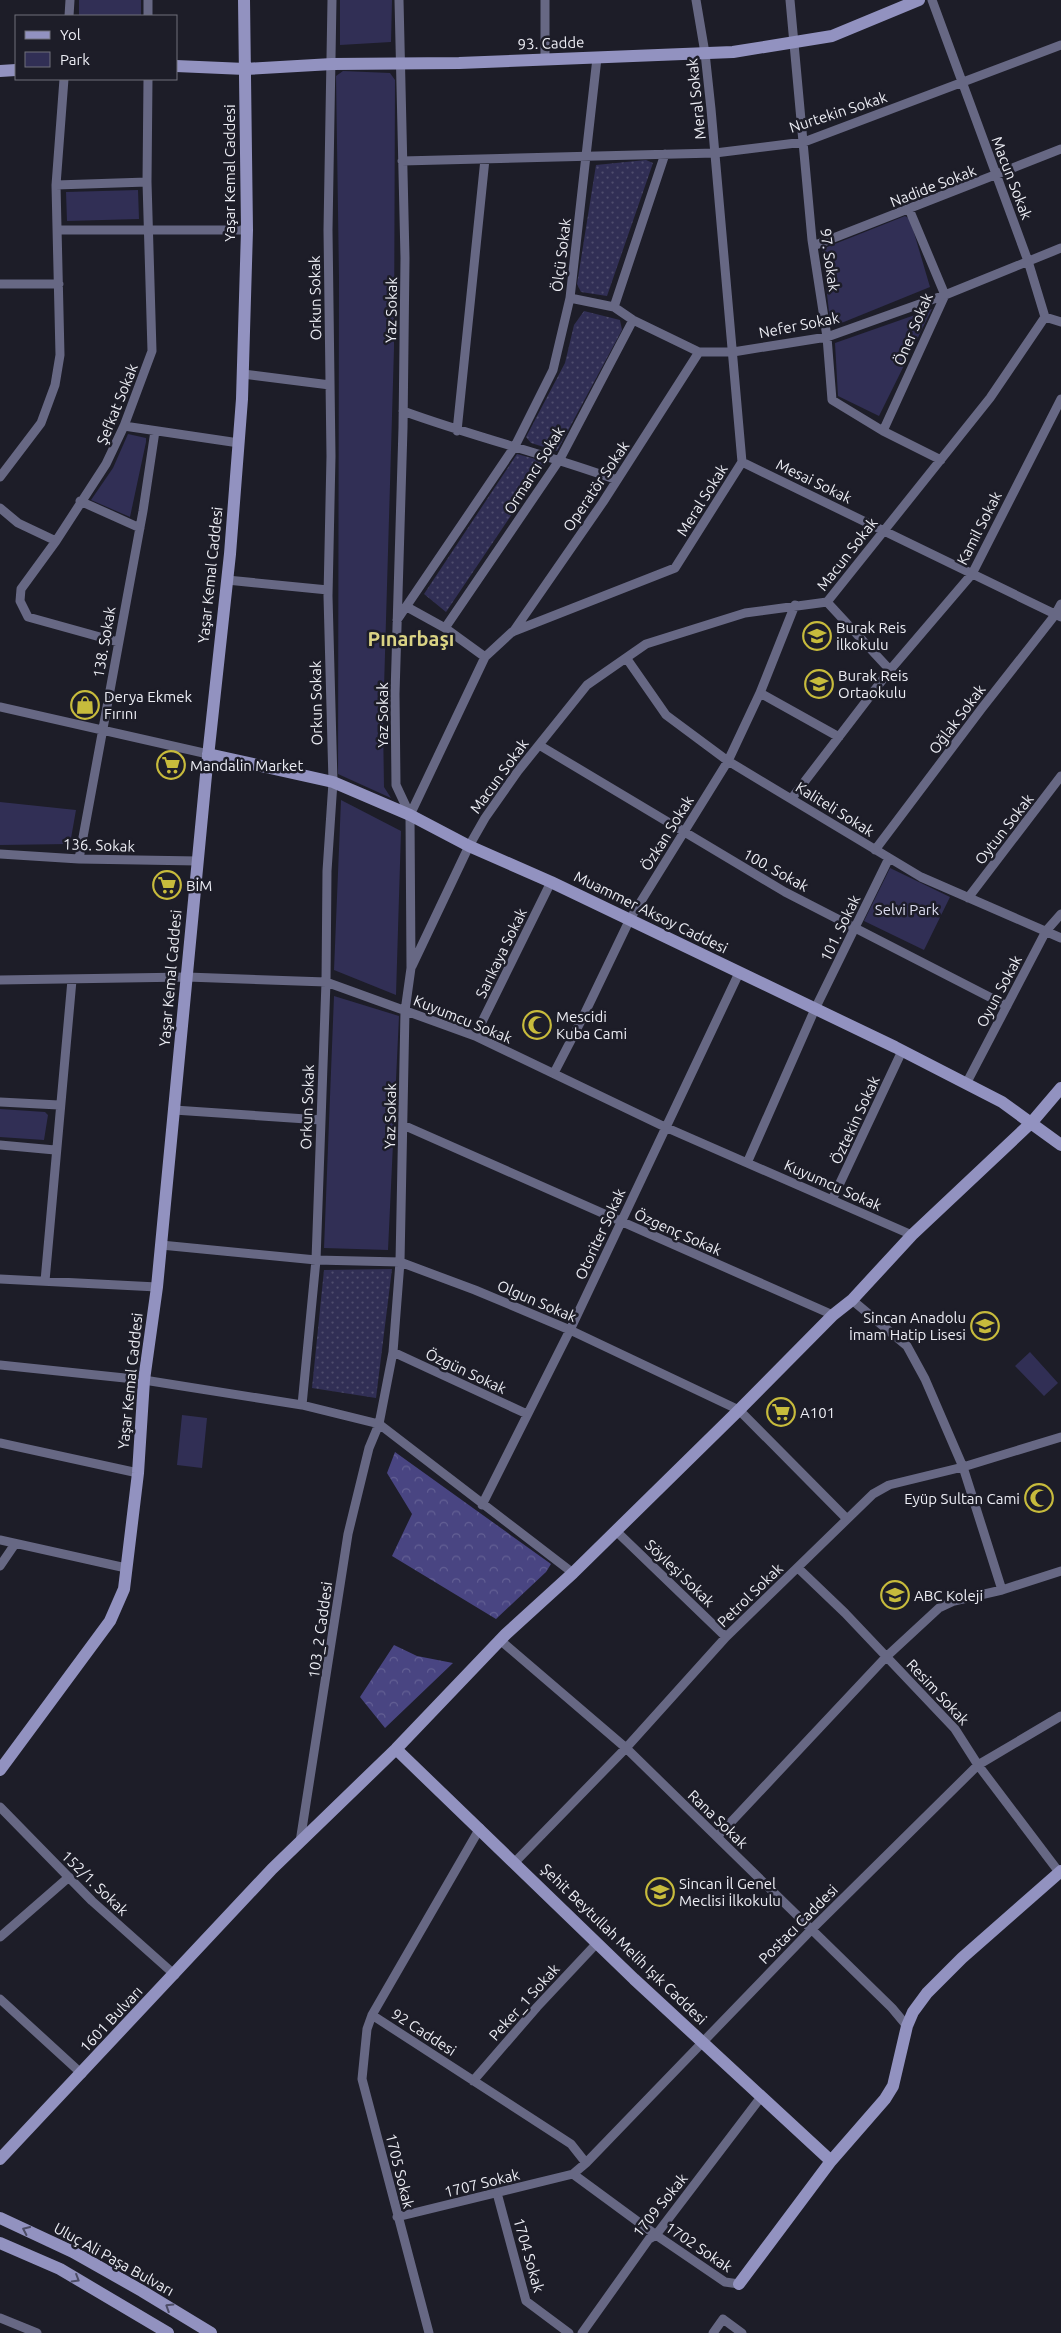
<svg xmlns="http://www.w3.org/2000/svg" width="1061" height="2333" viewBox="0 0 1061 2333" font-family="Ubuntu,sans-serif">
<defs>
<pattern id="grass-dots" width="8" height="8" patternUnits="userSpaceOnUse" patternTransform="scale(1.25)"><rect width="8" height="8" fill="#312f55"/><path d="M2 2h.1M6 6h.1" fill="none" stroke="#4f4d6e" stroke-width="1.8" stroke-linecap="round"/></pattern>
<pattern id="forest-crowns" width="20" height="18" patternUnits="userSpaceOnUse" patternTransform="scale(1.25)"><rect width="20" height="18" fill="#494582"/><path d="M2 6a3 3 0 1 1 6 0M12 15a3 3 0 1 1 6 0" fill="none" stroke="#636094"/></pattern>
</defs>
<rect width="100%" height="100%" fill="#1d1d28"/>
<!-- grass -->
<path fill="url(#grass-dots)" d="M646,160l7,3 -46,133 -26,-4 -4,-8 19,-119z
M584,311l36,9 2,10 -65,121 -26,-8 -5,-6 39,-74 9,-38z
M517,454l30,8 -101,150 -22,-18z
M392,1269l-16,129 -64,-10 12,-118z"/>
<!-- forest -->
<path fill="url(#forest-crowns)" d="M395,1452l156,112 -5,8 -50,47 -104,-63 20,-42 -25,-41z
M394,1645l23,11 36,7 -68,65 -25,-31z"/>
<!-- park -->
<path fill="#312f55" d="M79,0h62v16h-62z
M340,0h52l-1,42 -51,3z
M343,71l47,2 5,7 -1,268 -11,374 1,65 7,11 -53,-24 1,-496 -3,-202z
M138,190l1,29 -72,2 -1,-29z
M905,216l5,3 20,68 -96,39 -4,-5 -8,-72z
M932,309l-53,107 -41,-20 -3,-53z
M128,434l18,4v4l-16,75 -39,-17 22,-32z
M341,800l60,31 -5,164 -62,-25z
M0,802l76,8 -6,34 -70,1z
M890,868l60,29 -26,53 -60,-29z
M334,996l65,20 -11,234 -64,-2z
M0,1109l45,3 3,3 -4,25 -44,-3z
M1030,1352l28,31 -14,13 -29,-30z
M182,1415l25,3 -5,50 -25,-3z"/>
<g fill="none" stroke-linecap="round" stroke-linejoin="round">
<!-- street -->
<path stroke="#676884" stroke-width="9" d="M148,0v16
M790,0l22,240 15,97 5,63 51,31 58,29
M69,16l1,-16
M545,60v-60
M402,161l313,-8 89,-11 257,-97
M56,185l91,-3
M57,230h190
M813,246l248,-97
M0,284h59
M570,298l44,9 19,13 66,32h34l94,-15 118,-42 116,-47
M614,307l51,-153
M1045,317l16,5
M243,374l87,11
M403,411c71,26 143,43 214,69
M124,426l115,17
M457,431l28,-272
M883,431l62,-136 -36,-86
M742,462l319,155
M0,477l41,-54 14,-38 5,-30 -4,-170 8,-106
M80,501l60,27
M0,508l18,15 38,18
M227,580l101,10
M827,602l63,68
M407,607l38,21 40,29
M397,620l118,-174 38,-76 17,-72 27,-240
M445,628l115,-169 73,-139
M513,632l90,-130 96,-150
M118,642l-90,-25 -8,-16 1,-12 35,-48 50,-77 18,-38 28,-75 -5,-169 1,-103
M627,659l39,56 62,46 193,116 140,61
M760,693l79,44
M0,707l208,47
M539,745l246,147 222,114
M792,798l98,-128 82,-96 89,-175
M410,815l75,-158 27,-25 163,-64 67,-106 -31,-353 -6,-56 -9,-53
M875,850l107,-142 73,-93 6,-11
M0,854l79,5 119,2
M79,859l64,-348 12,-80
M968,898l93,-122
M412,966l57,-120 16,-28 33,-47 69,-86 59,-41 99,-31 82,-11 163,-204 55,-81 -17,-56 -96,-261
M0,980l187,-3 139,5 149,54 190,91 247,108
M475,1036l76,-154
M554,1073l28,-54 48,-100 98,-158 32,-68 35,-88
M966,1084l80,-153 15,-17
M0,1102l59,3
M174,1110l147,10
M403,1125l430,190
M0,1145l55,5
M747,1163l68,-154 74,-151
M832,1200l70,-149
M161,1245l155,15 84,2 75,28 95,40 169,80 107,108
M0,1279l157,8
M45,1281l27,-301
M852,1300l55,46 18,33 38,88 39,123
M393,1352l134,62
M0,1365l144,15 158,25 77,19 194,149
M302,1405l14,-145 10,-278 1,-111 6,-89 -5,-186 3,-140 -3,-226 4,-230
M0,1443l138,30
M482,1505l88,-175 169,-357
M615,1530l111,107
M0,1540l126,28
M0,1566l15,-22
M798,1568l47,45 110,116 23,36 81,107
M500,1640l126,108 266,260 15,18
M0,1807l92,94 83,74
M480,1828l-108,187 199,129 15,19
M717,1837l169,-180 53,-49 15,-7 48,-11 59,-19
M300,1842l48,-308 21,-86 10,-24 14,-72 7,-90 5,-251 6,-43 -1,-153 -14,-30 -1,-91 8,-266 2,-170 -6,-258
M515,1862l111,-114 100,-111 147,-143 16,-9 74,-18 98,-30
M0,1937l69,-60
M0,1999l82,75
M372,2015l-5,14 -5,50 67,254
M473,2081l64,-74 60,-64
M573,2174l83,61 69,47 14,2
M497,2193l29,108 43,32
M397,2217l176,-43 13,-11 225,-233 167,-165 83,-49
M0,2318l37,15
M582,2333l67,-94 7,-4 105,-138
M713,2333l10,-14 19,14"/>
<!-- secondary -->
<path stroke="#9292c0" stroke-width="12" d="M176,66l69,3 87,-5 127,-1 274,-11 99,-16 87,-36
M0,71l16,-1
M208,754l125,28 77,33 59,31 82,36 344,165 107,55 59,43
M396,1749l238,230 197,182
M0,1770l110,-149 14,-32 14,-116 6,-93 13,-93 49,-512 24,-221 12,-155 5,-169 -3,-230
M0,2159l272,-290 124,-120 110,-115 67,-61 166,-163 94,-95 19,-15 60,-65 120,-113 29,-34
M0,2218l73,34 69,39 69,42
M0,2243l60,26 108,64
M739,2284l92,-123 54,-62 8,-13 14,-60 6,-14 14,-19 35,-35 99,-87"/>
</g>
<!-- one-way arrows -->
<defs><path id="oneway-chevron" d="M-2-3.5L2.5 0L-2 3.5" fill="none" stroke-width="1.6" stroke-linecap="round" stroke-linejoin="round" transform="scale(1.25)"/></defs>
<g stroke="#4c4c65">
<use href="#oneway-chevron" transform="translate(26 2230) rotate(-155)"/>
<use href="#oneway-chevron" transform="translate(76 2279) rotate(31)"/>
<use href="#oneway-chevron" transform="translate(169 2307) rotate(-148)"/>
</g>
<!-- icons -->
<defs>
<symbol id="school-ring" viewBox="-11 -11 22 22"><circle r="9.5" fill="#1d1d28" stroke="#c7bb3c" stroke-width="1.5"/><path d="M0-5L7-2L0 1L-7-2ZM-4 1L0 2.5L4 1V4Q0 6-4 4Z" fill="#c7bb3c"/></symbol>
<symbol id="shop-ring" viewBox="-11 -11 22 22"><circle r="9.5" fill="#1d1d28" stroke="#c7bb3c" stroke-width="1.5"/><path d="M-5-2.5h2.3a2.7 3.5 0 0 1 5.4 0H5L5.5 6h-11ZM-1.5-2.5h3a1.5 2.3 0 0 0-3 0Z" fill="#c7bb3c"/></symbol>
<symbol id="supermarket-ring" viewBox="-11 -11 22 22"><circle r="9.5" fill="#1d1d28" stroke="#c7bb3c" stroke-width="1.5"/><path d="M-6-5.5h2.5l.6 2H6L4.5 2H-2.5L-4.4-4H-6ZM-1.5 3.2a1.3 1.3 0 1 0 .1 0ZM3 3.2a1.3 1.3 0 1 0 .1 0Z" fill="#c7bb3c"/></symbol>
<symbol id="mosque-ring" viewBox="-11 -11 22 22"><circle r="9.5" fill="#1d1d28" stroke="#c7bb3c" stroke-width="1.5"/><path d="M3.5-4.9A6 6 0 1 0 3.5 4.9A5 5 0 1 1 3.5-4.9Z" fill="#c7bb3c"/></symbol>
</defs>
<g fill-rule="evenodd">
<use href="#school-ring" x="801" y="620" width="32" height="32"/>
<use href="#school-ring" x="803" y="668" width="32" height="32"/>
<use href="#shop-ring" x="69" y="689" width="32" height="32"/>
<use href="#supermarket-ring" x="155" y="749" width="32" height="32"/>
<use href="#supermarket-ring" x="151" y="869" width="32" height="32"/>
<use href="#mosque-ring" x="521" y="1009" width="32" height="32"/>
<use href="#school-ring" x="969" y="1310" width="32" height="32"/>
<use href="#supermarket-ring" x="765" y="1396" width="32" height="32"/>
<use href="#mosque-ring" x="1023" y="1482" width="32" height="32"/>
<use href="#school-ring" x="879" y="1579" width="32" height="32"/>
<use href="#school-ring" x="644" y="1876" width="32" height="32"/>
</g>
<g text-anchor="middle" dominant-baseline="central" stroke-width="5" stroke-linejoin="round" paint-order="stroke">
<!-- street labels -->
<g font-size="15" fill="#ecedf4" stroke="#1d1d28">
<text transform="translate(551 43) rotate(-2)">93. Cadde</text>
<text transform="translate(696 99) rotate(-96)">Meral Sokak</text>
<text transform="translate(838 112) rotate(-18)">Nurtekin Sokak</text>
<text transform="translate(229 173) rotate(-90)">Yaşar Kemal Caddesi</text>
<text transform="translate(1012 178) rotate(69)">Macun Sokak</text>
<text transform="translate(933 186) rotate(-21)">Nadide Sokak</text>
<text transform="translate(561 255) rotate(-83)">Ölçü Sokak</text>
<text transform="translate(830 260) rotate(82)">97. Sokak</text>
<text transform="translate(315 298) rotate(-91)">Orkun Sokak</text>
<text transform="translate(391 310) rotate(-89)">Yaz Sokak</text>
<text transform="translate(799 325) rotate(-11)">Nefer Sokak</text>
<text transform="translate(913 329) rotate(-67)">Öner Sokak</text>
<text transform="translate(117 404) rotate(-68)">Şefkat Sokak</text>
<text transform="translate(534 470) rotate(-58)">Ormancı Sokak</text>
<text transform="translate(814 481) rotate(26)">Mesai Sokak</text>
<text transform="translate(596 486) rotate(-56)">Operatör Sokak</text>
<text transform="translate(702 500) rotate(-58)">Meral Sokak</text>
<text transform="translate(979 528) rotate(-63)">Kamil Sokak</text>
<text transform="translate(847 554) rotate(-52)">Macun Sokak</text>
<text transform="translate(210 575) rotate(-84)">Yaşar Kemal Caddesi</text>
<text transform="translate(104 642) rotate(-80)">138. Sokak</text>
<text transform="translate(316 703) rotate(-91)">Orkun Sokak</text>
<text transform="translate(382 715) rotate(-90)">Yaz Sokak</text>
<text transform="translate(957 719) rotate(-53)">Oğlak Sokak</text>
<text transform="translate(499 776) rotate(-54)">Macun Sokak</text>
<text transform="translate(835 809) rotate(32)">Kaliteli Sokak</text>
<text transform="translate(1004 829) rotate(-52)">Oytun Sokak</text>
<text transform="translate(667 833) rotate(-58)">Özkan Sokak</text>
<text transform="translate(99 845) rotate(2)">136. Sokak</text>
<text transform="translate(776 870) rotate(29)">100. Sokak</text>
<text transform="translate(651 912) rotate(26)">Muammer Aksoy Caddesi</text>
<text transform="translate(840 928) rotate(-64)">101. Sokak</text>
<text transform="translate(501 953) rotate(-64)">Sarıkaya Sokak</text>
<text transform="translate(170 978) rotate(-85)">Yaşar Kemal Caddesi</text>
<text transform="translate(999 991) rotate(-62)">Oyun Sokak</text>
<text transform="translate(463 1019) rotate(22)">Kuyumcu Sokak</text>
<text transform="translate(307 1107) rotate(-88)">Orkun Sokak</text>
<text transform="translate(390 1116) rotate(-89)">Yaz Sokak</text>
<text transform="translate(855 1120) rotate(-65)">Öztekin Sokak</text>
<text transform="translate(833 1185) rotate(24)">Kuyumcu Sokak</text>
<text transform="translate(678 1232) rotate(24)">Özgenç Sokak</text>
<text transform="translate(600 1234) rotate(-65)">Otoriter Sokak</text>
<text transform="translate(537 1301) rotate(23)">Olgun Sokak</text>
<text transform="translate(466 1371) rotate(25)">Özgün Sokak</text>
<text transform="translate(130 1381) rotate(-84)">Yaşar Kemal Caddesi</text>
<text transform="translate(680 1573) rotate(44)">Söyleşi Sokak</text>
<text transform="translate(750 1595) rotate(-44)">Petrol Sokak</text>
<text transform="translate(320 1630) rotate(-82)">103_2 Caddesi</text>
<text transform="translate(938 1692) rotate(47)">Resim Sokak</text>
<text transform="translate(718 1819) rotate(44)">Rana Sokak</text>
<text transform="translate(95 1883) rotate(44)">152/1. Sokak</text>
<text transform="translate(798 1924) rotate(-45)">Postacı Caddesi</text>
<text transform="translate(624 1944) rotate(44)">Şehit Beytullah Melih Işık Caddesi</text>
<text transform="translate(524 2002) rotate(-48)">Peker_1 Sokak</text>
<text transform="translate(111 2019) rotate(-47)">1601 Bulvarı</text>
<text transform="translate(424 2032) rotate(33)">92 Caddesi</text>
<text transform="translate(400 2171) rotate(76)">1705 Sokak</text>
<text transform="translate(482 2183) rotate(-14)">1707 Sokak</text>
<text transform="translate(660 2205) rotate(-51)">1709 Sokak</text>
<text transform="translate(699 2247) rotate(34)">1702 Sokak</text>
<text transform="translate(529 2255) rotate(74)">1704 Sokak</text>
<text transform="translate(114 2259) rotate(29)">Uluç Ali Paşa Bulvarı</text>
</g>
<!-- poi labels -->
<g font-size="15" fill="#ecedf4" stroke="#1d1d28" text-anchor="start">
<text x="836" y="627">Burak Reis<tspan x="836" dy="17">İlkokulu</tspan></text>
<text x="838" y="675">Burak Reis<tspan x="838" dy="17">Ortaokulu</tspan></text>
<text x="104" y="696">Derya Ekmek<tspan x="104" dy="17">Fırını</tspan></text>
<text x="190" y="765">Mandalin Market</text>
<text x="186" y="885">BİM</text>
<text x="556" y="1016">Mescidi<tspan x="556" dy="17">Kuba Cami</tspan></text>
<text x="966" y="1317" text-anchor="end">Sincan Anadolu<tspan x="966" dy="17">İmam Hatip Lisesi</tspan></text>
<text x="800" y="1412">A101</text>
<text x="1020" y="1498" text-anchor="end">Eyüp Sultan Cami</text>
<text x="914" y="1595">ABC Koleji</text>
<text x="679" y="1883">Sincan İl Genel<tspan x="679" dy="17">Meclisi İlkokulu</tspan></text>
</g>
<!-- park labels -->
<g font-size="15" fill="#dbdcef" stroke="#1d1d28">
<text x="907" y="909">Selvi Park</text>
</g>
<!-- district labels -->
<g font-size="20" font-weight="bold" fill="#dad384" stroke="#1d1d28">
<text x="411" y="638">Pınarbaşı</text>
</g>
</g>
<!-- legend -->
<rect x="15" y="15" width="162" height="65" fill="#1d1d28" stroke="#70707a"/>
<rect x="25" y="31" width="25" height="8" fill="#9292c0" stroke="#70707a"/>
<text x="60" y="40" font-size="15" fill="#ecedf4">Yol</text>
<rect x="25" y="52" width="25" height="15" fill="#312f55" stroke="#70707a"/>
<text x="60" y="65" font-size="15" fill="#ecedf4">Park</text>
</svg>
